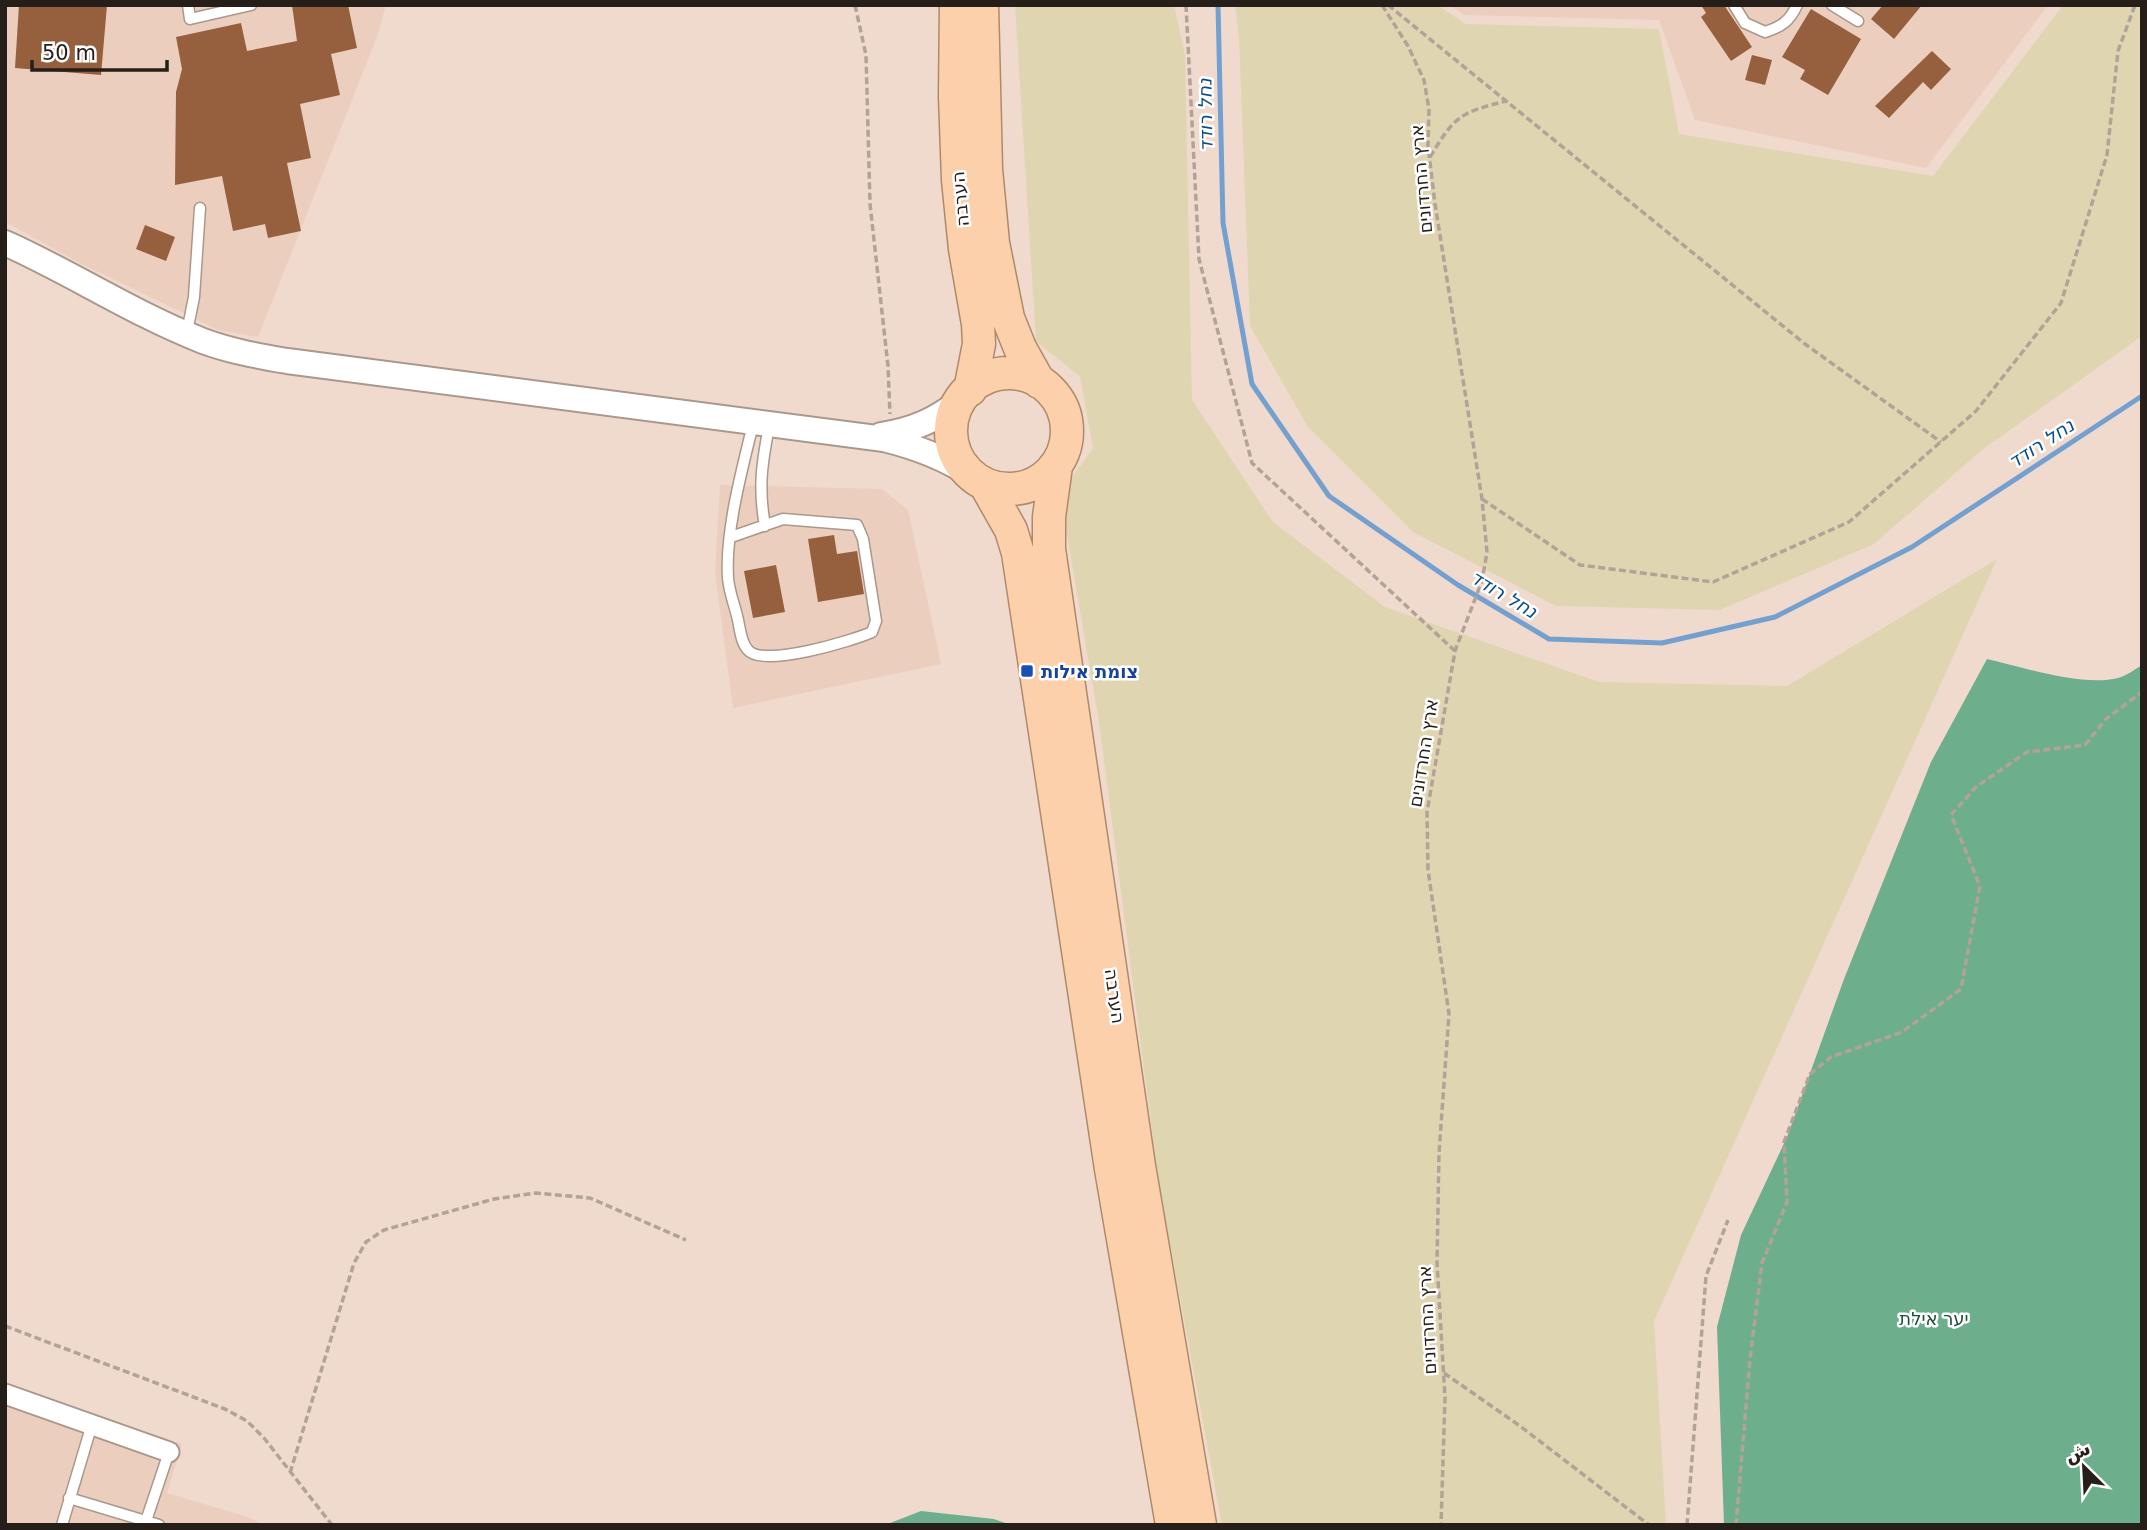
<svg xmlns="http://www.w3.org/2000/svg" width="2147" height="1530" viewBox="0 0 2147 1530" font-family="'DejaVu Sans','Noto Sans Arabic',Heebo,sans-serif">
<rect width="100%" height="100%" fill="#f0dace"/>
<!-- built -->
<path fill="#ebcebd" d="M5,5h381l-9,32 -119,300 -40,-7 -138,-67 -75,-41z
M1450,5h598l-122,163 -231,-48 -36,-100 -195,-5z
M720,485l162,4 26,21 33,154 -208,44 -18,-135z
M5,1383l177,61 -15,49 81,24 15,8h-258z"/>
<!-- forest -->
<path fill="#6daf8c" d="M1987,659c36,8 95,28 131,19 8,-2 16,-8 24,-13v860h-418l-7,-198 24,-92 46,-98 57,-158 87,-217z
M921,1511l73,8 17,6h-126z"/>
<!-- sand -->
<path fill="#dfd6b1" d="M1015,5h159l11,50 7,345 81,122 112,85 214,75 188,4 210,-127 -343,762 12,204h-444l-63,-340 -60,-463 -39,-228 33,-46 -13,-71 -44,-36z
M1235,5h202l29,19 193,5 20,105 254,42 130,-171h79v331l-160,114 -108,94 -154,66 -164,-4 -143,-74 -105,-105 -58,-101 -11,-288z"/>
<g fill="none" stroke-linecap="round" stroke-linejoin="round">
<!-- stream -->
<path stroke="#74a0d0" stroke-width="5" d="M1218,5l5,218 29,161 77,112 129,89 91,54 113,4 113,-26 137,-70 230,-151"/>
</g>
<!-- building -->
<path fill="#96603e" d="M19,5h88l-6,70 -86,-7z
M292,5h56l9,43 -26,6 9,41 -40,9 11,54 -24,5 14,68 -33,7 -3,-14 -32,7 -11,-55 -47,9 1,-93 6,-23 -6,-32 65,-14 6,28 50,-10z
M1701,5h23l28,42 -21,14 -30,-44 5,-4z
M1883,5h39l-28,34 -23,-20z
M1811,9l50,30 -33,56 -28,-16 5,-9 -23,-13z
M1932,51l19,18 -20,21 -8,-8 -34,36 -14,-12z
M1752,55l20,5 -7,25 -20,-5z
M145,225l30,12 -9,24 -30,-12z
M834,535l3,19 20,-3 7,43 -46,8 -10,-63z
M776,565l9,47 -32,6 -9,-47z"/>
<g fill="none" stroke-linecap="round" stroke-linejoin="round">
<defs>
<path id="service" d="M188,5l2,14 61,-14
M1734,5l11,18 20,9c16,-5 25,-11 32,-27
M1832,5l26,16
M187,332l7,-35 6,-89
M765,526c-7,-39 -3,-63 4,-100
M731,537l52,-18 74,6 6,14 13,82 -4,11c-20,9 -110,36 -124,18 -7,-7 -8,-21 -10,-30 -3,-14 -9,-28 -10,-42 -3,-47 14,-108 25,-154
M69,1498l90,27
M146,1521l23,-69
M62,1525l30,-101"/>
<path id="minor" d="M5,1394l164,58"/>
<path id="tertiary" d="M5,243c67,30 129,71 198,98 27,10 55,15 84,20l597,78c32,8 60,18 87,36
M881,435c32,-5 56,-15 81,-36"/>
<path id="trunk" d="M956,5l-1,91 3,84 7,69 13,75 1,20 -9,46
M982,5l4,164 7,74 15,75 12,30 19,34
M951 431a58 58 0 1 1 116 0a58 58 0 1 1-116 0Z
M1056,466l-7,51v32l90,617 61,359
M985,484l26,46 7,23 93,616 61,356"/>
</defs>
<!-- service casing -->
<use href="#service" stroke="#ab978b" stroke-width="13"/>
<!-- minor casing -->
<use href="#minor" stroke="#ab978b" stroke-width="23"/>
<!-- tertiary casing -->
<use href="#tertiary" stroke="#ab978b" stroke-width="28"/>
<!-- trunk casing -->
<use href="#trunk" stroke="#af8a6a" stroke-width="35"/>
<!-- path -->
<path stroke="#b3a298" stroke-width="3.5" stroke-dasharray="7 3.5" stroke-linecap="butt" d="M855,5l11,50 4,149 18,162 2,48
M1186,5l13,254 53,204 203,188
M1382,5l26,41 16,34 5,29 -1,37 7,58 47,295 5,53 -5,29 -27,70 -28,161 1,58 21,144 -10,139 -2,110 8,135 -4,127
M1388,5l417,339 136,98
M1430,157c25,-41 29,-44 76,-56
M1482,499l98,66 133,17 136,-60 127,-111 85,-108 46,-148 11,-104 17,-46
M5,1326l220,83 22,12 17,17 68,87
M1444,1373l76,53 129,99
M290,1473l64,-210 12,-21 18,-12 110,-31 42,-6 54,5 96,42
M1687,1525l19,-249 22,-56
M1736,1525l14,-166 12,-96 25,-61 -3,-60 26,-68 21,-17 71,-25 59,-43 19,-103 -29,-71 25,-28 51,-35 58,-7 21,-26 36,-27"/>
<!-- service -->
<use href="#service" stroke="#fff" stroke-width="10"/>
<!-- minor -->
<use href="#minor" stroke="#fff" stroke-width="19"/>
<!-- tertiary -->
<use href="#tertiary" stroke="#fff" stroke-width="24"/>
<!-- trunk -->
<use href="#trunk" stroke="#fbd0aa" stroke-width="32"/>
</g>
<!-- markers -->
<rect fill="#1a4fb4" stroke="#fff" stroke-width="2.5" x="1020" y="664" width="14" height="14" rx="3.5"/>
<g text-anchor="middle" dominant-baseline="central" stroke-width="5" stroke-linejoin="round" paint-order="stroke">
<!-- street labels -->
<g font-size="18" fill="#251e19" stroke="#fff">
<text transform="translate(1421 179) rotate(-95)">ארץ החרדונים</text>
<text transform="translate(960 199) rotate(-95)">הערבה</text>
<text transform="translate(1423 753) rotate(-81)">ארץ החרדונים</text>
<text transform="translate(1115 996) rotate(82)">הערבה</text>
<text transform="translate(1427 1320) rotate(-93)">ארץ החרדונים</text>
</g>
<!-- transit labels -->
<g font-size="18" font-weight="bold" fill="#164399" stroke="#fff" text-anchor="start">
<text x="1041" y="671">צומת אילות</text>
</g>
<!-- park labels -->
<g font-size="18" fill="#1e5139" stroke="#fff">
<text x="1934" y="1318">יער אילת</text>
</g>
<!-- water labels -->
<g font-size="19" font-style="italic" fill="#084e88" stroke="#fff">
<text transform="translate(1205 115) rotate(-91)">נחל רודד</text>
<text transform="translate(2041 443) rotate(-33)">נחל רודד</text>
<text transform="translate(1504 594) rotate(31)">נחל רודד</text>
</g>
</g>
<!-- border -->
<rect width="2147" height="1530" fill="none" stroke="#251e19" stroke-width="14"/>
<!-- north arrow -->
<g transform="translate(2084 1467) rotate(336)" stroke="#ffffff" stroke-width="5" paint-order="stroke">
<path d="M0-5L12 26L0 18L-12 26Z" fill="#251e19"/>
<text y="-10" font-size="19" font-weight="bold" text-anchor="middle" fill="#251e19">ش</text>
</g>
<!-- scale -->
<path d="M32 60v10h135v-10" fill="none" stroke="#251e19" stroke-width="3.5"/>
<text x="42" y="60" font-size="21" fill="#251e19" stroke="#ffffff" stroke-width="5" paint-order="stroke">50 m</text>
</svg>
